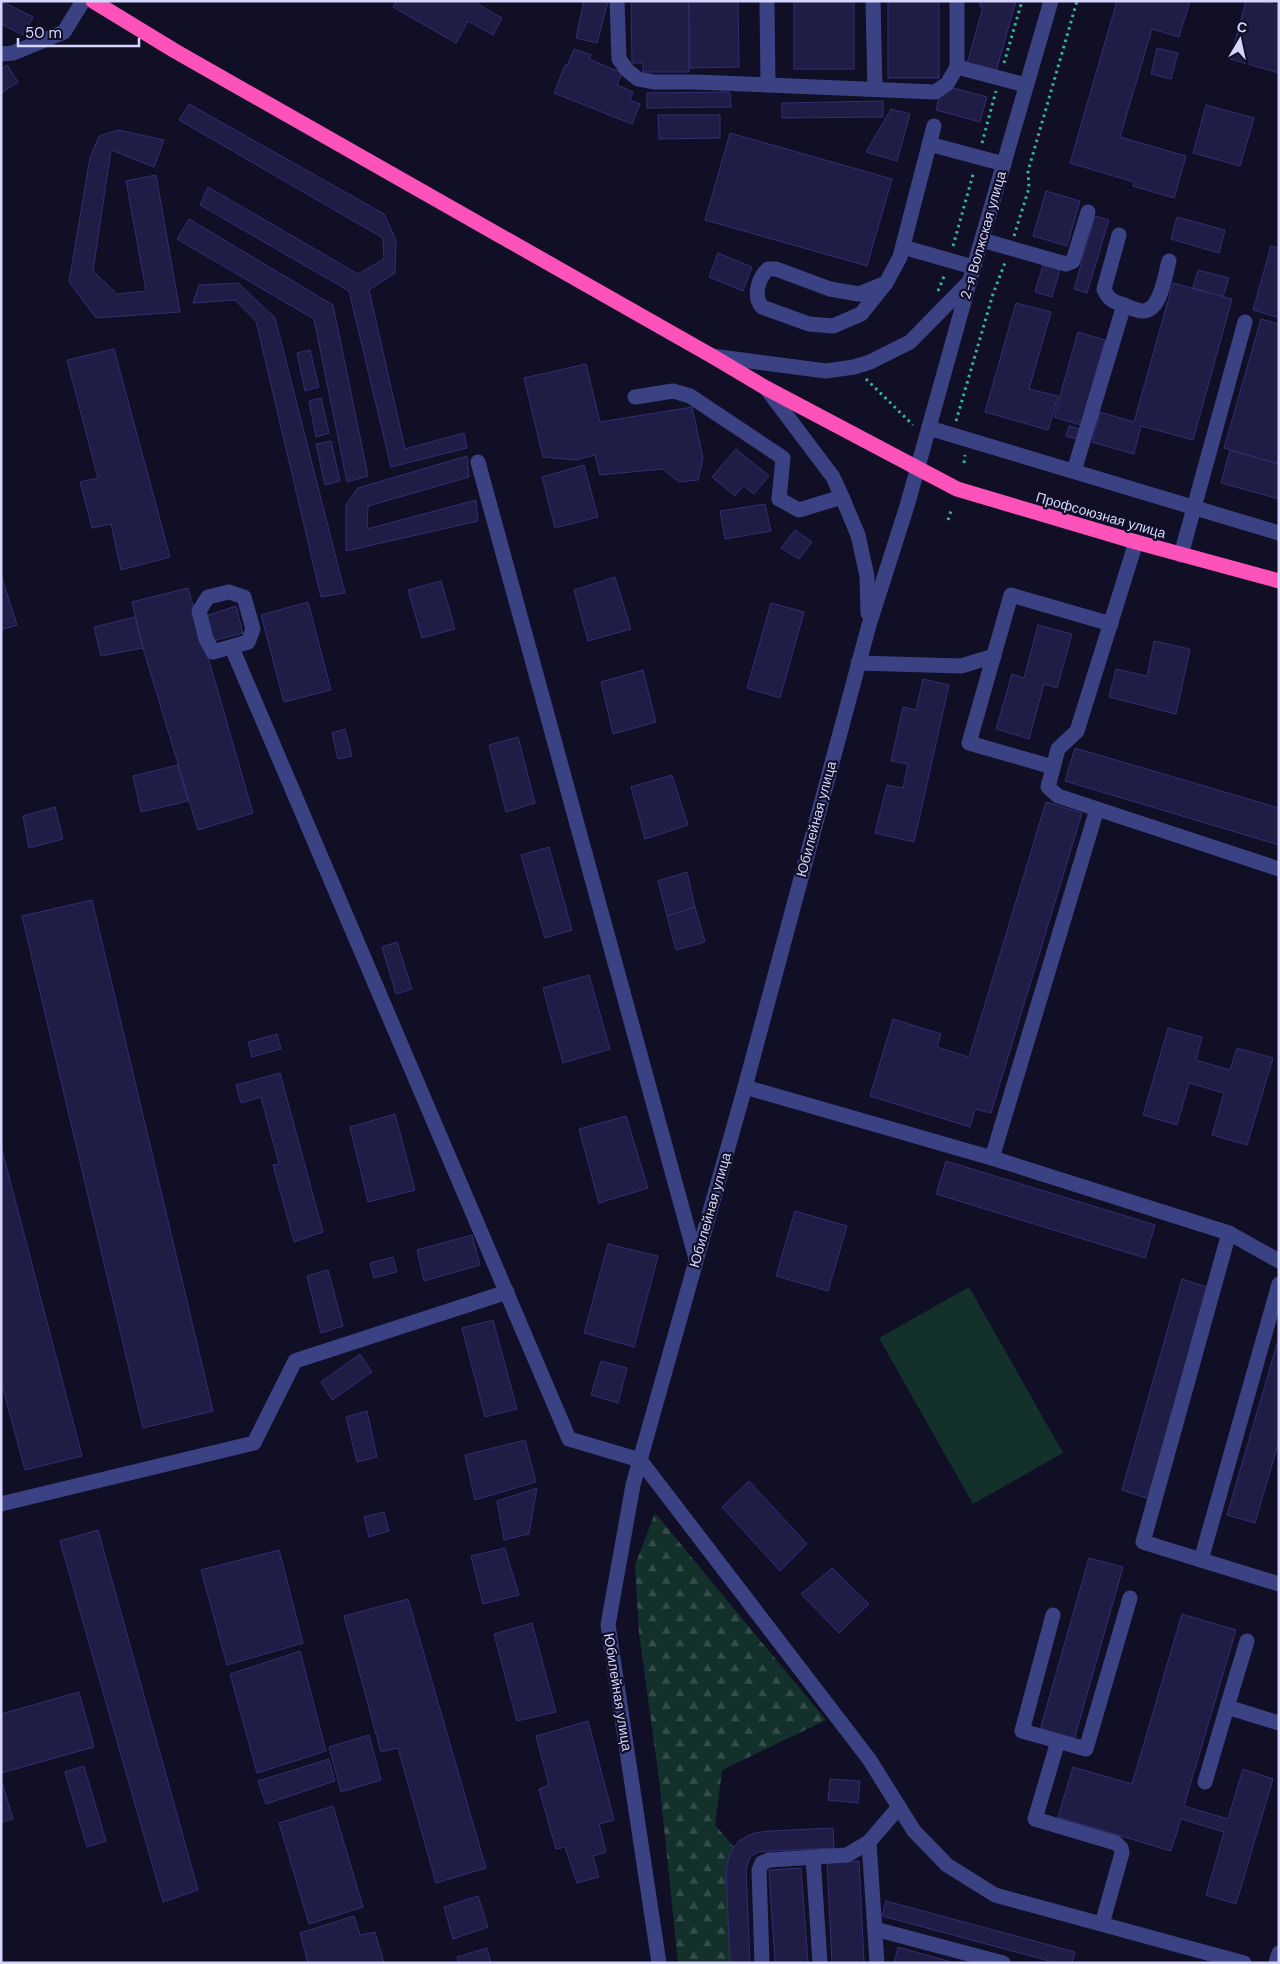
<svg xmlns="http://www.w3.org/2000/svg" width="1280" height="1964" font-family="'DM Sans',sans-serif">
  <defs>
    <pattern id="forest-firs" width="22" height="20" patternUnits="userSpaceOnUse" patternTransform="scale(1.25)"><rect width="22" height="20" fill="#13302b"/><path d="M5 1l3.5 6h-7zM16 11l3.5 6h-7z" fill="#344d4b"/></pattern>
  </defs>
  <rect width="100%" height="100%" fill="#100f26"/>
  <path fill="url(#forest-firs)" d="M655,1513L826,1720L722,1770L715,1825L734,1847L729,1856L726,1870L730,1963H678L659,1779L639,1633L635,1565Z"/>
  <path fill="#13302b" d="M969,1287L1063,1453L973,1504L879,1338Z"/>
  <g fill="#1f1c46" stroke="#332e72">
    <path d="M1,1L33,17L23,35L1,24Z"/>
    <path d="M396,1H479L478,4L502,18L493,35L468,21L456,43L393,7Z"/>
    <path d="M584,1H608L597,43L576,38Z"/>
    <path d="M631,1H689V72H643V63H632Z"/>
    <path d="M689,1H738L739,67L690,68Z"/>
    <rect x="794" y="1" width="60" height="68"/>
    <rect x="888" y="1" width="51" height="77"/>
    <path d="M981,1H1016L995,75L966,67L983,7H980Z"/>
    <path d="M1117,1H1190L1179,37L1152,29L1120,137L1186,156L1174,198L1133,186L1134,182L1070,163Z"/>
    <path d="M1246,1H1262L1279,6V73L1230,59Z"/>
    <path d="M1157,48L1178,53L1171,79L1151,74Z"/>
    <path d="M574,49L591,55L589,59L622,73L617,85L633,92L630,100L640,104L632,124L554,93L565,65L567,66Z"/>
    <path d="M7,65L18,82L1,93V69Z"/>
    <path d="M950,87L987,97L980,122L936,110L940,93Z"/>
    <path d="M730,92L731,107L647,108V93Z"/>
    <path d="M883,101V117L782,118V103Z"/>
    <path d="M189,104L384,214L396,240L395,273L369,290L405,449L464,433L467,448L391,467L349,291L200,205L208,187L358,274L384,259L383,238L179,120Z"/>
    <path d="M1206,105L1254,118L1240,166L1193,153Z"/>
    <path d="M891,109L910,114L897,161L866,152Z"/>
    <path d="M658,115H720V138L659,139Z"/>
    <path d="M118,130L164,140L154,167L111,150L93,271L117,294L146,291L126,181L156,175L180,312L96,318L69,282L90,158L99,136Z"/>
    <path d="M730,133L892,179L867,266L705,220Z"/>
    <path d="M1046,191L1080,201L1067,246L1033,236Z"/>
    <path d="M1095,216L1109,220L1087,293L1074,289Z"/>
    <path d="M1177,217L1225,230L1219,253L1171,239Z"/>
    <path d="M189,219L333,305L368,476L347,482L314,319L177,239Z"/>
    <path d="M1271,246L1279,248V318L1253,310Z"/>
    <path d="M718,253L752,267L743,291L709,277Z"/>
    <path d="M1043,265L1060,270L1052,297L1035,292Z"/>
    <path d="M1198,270L1229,278L1223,297L1193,288Z"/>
    <path d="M238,283L275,318L345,593L321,597L256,321L235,300L193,303L199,285Z"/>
    <path d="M1173,283L1232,299L1193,440L1141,426L1134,454L1092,442L1100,412L1134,422Z"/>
    <path d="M1016,303L1051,312L1029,389L1058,396L1048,430L985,412Z"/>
    <path d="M1261,319L1279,324V464L1224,448Z"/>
    <path d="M1078,332L1105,340L1081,425L1054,417Z"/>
    <path d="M114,349L170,557L121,570L111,524L92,528L80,482L98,478L67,360Z"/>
    <path d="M310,350L319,387L305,391L297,353Z"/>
    <path d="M586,364L600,422L692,407L703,458L698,480L679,482L663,469L600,475L595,455L576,460L543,457L524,378Z"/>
    <path d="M321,398L329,433L316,437L309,401Z"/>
    <path d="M1069,426L1080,429L1077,439L1066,436Z"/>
    <path d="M331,441L340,481L325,485L316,444Z"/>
    <path d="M736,449L769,476L754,494L743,486L735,496L712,477Z"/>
    <path d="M1230,450L1279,464V499L1221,483Z"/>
    <path d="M467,456L469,477L368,506L367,529L476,500L478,521L346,551V505L358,488Z"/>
    <path d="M584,465L598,517L555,528L542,477Z"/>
    <path d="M765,504L771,531L725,539L720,511Z"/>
    <path d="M795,530L812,542L799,559L781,548Z"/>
    <path d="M1,575L17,625L1,630Z"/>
    <path d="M615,577L631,629L588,641L574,590Z"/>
    <path d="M441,581L455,629L422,638L408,590Z"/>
    <path d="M188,588L253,813L198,830L143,648L132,602Z"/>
    <path d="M308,602L331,690L284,702L261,615Z"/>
    <path d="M771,603L804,612L780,698L747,688Z"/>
    <path d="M236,606L243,633L213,641L206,616Z"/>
    <path d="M135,617L143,648L101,656L94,627Z"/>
    <path d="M1038,625L1072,634L1057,688L1044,684L1029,739L996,729L1012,674L1024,678Z"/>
    <path d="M1154,641L1190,649L1176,714L1109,697L1116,669L1147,676Z"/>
    <path d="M643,670L656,722L613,734L601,682Z"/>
    <path d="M923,679L949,685L914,842L875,833L887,785L903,788L908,764L891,761L903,707L916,710Z"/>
    <path d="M345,729L352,756L338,759L332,733Z"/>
    <path d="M518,737L535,803L506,812L489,745Z"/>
    <path d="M1075,748L1279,808V845L1065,781Z"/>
    <path d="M178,765L188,801L141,812L133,776Z"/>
    <path d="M672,775L688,825L645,839L631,787Z"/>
    <path d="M1046,802L1082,813L991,1113L975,1109L970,1127L870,1096L893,1019L941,1034L937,1047L969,1057Z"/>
    <path d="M55,807L63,839L29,848L23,816Z"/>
    <path d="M549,847L572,930L545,938L521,855Z"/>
    <path d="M687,872L695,907L667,916L658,881Z"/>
    <path d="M92,900L213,1411L143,1428L22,916Z"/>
    <path d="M695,907L705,942L676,950L667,916Z"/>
    <path d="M397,942L412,989L396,994L382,947Z"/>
    <path d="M589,975L610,1049L563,1063L543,988Z"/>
    <path d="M1168,1028L1202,1037L1196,1060L1230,1070L1237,1048L1273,1058L1247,1145L1212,1135L1224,1093L1189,1083L1177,1125L1143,1115Z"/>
    <path d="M277,1034L281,1049L252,1057L248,1042Z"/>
    <path d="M280,1073L323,1232L294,1242L273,1165L279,1164L261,1097L241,1103L236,1085Z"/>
    <path d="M395,1114L415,1190L368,1202L350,1127Z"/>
    <path d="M626,1116L648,1188L599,1203L579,1129Z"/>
    <path d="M1,1146L82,1456L25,1470L1,1381Z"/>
    <path d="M946,1161L1155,1225L1145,1258L936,1194Z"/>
    <path d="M795,1211L847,1226L828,1291L776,1276Z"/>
    <path d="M472,1235L480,1265L424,1281L417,1250Z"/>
    <path d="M608,1244L658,1256L634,1347L584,1333Z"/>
    <path d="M393,1257L397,1272L374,1278L370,1263Z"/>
    <path d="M328,1270L343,1326L321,1333L307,1276Z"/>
    <path d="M1182,1279L1210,1288L1149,1499L1122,1490Z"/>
    <path d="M493,1320L517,1409L485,1417L462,1328Z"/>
    <path d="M1279,1337V1441L1255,1523L1227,1515Z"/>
    <path d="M360,1354L372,1372L332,1400L321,1382Z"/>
    <path d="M601,1361L627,1368L618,1403L591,1395Z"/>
    <path d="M367,1411L377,1457L357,1462L346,1417Z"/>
    <path d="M525,1440L536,1482L475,1500L465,1455Z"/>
    <path d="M749,1481L807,1544L780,1571L722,1507Z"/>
    <path d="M537,1488L529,1534L504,1540L497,1501Z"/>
    <path d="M384,1512L389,1531L369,1537L364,1517Z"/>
    <path d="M98,1530L198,1890L163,1902L60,1541Z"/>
    <path d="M505,1548L519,1595L483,1604L471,1556Z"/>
    <path d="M279,1550L303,1643L227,1665L201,1570Z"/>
    <path d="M1089,1558L1123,1567L1074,1740L1040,1730Z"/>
    <path d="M832,1568L869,1604L839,1633L801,1594Z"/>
    <path d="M408,1599L486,1868L436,1883L398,1748L381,1752L344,1616Z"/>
    <path d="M1182,1614L1236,1630L1184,1806L1228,1819L1243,1769L1273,1779L1236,1904L1206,1895L1224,1832L1181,1819L1171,1851L1058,1817L1073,1767L1132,1784Z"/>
    <path d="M532,1623L556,1712L517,1721L494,1634Z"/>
    <path d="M300,1651L326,1751L257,1773L230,1674Z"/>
    <path d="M79,1692L94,1747L1,1773V1714Z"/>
    <path d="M588,1721L614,1820L599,1824L606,1852L593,1856L599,1877L577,1883L565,1847L556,1849L539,1789L549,1785L536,1736Z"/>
    <path d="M369,1735L381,1780L341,1792L329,1747Z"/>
    <path d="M329,1759L335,1781L266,1804L258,1781Z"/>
    <path d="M84,1766L106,1841L87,1847L65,1772Z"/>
    <path d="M1,1779L13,1819L1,1822Z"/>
    <path d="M830,1779L860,1781L858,1803L828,1800Z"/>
    <path d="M333,1806L363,1907L309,1924L279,1823Z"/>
    <path d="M833,1828L834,1848L771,1851L758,1852L750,1857L746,1869L750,1963H730L726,1870L729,1856L734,1847L740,1840L754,1833L770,1831Z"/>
    <path d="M859,1861L864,1963H832L827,1862Z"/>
    <path d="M801,1868L808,1963H775L769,1870Z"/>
    <path d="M478,1896L488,1927L453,1939L444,1907Z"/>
    <path d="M886,1901L1075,1952L1072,1963H1057L882,1916Z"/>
    <path d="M354,1916L360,1935L375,1932L384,1963H308L300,1933Z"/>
    <path d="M898,1947L955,1963H894Z"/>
    <path d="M487,1948L491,1963H459L457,1957Z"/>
  </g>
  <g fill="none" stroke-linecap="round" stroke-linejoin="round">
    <g stroke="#31b69d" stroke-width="3" stroke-dasharray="2.5 4" stroke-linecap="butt">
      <path d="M1004,63L1022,1"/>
      <path d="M982,143L996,91"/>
      <path d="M1014,236L1029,188L1028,171L1077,1"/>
      <path d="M953,246L974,171"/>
      <path d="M938,291L945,274"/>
      <path d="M866,379L913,425"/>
      <path d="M956,421L993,294L1006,260"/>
      <path d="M964,463L965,455"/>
      <path d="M948,520L951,511"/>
    </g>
    <g stroke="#3b4284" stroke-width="15">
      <path d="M617,1L619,59L627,70L638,79L654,82H696L935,92L947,84L957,67L1026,85"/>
      <path d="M767,1L768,85"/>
      <path d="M873,1L875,89"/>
      <path d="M957,1V67"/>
      <path d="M1,54L13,53L64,32L83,1"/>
      <path d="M929,144L1004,164"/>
      <path d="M1119,235L1104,289C1108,299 1113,302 1124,305C1129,307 1137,311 1143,311C1161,311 1165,275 1169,261"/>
      <path d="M982,240L1066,264L1073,261L1088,212"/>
      <path d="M903,247L973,267"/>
      <path d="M886,283L861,314L833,326L809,324L762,307C753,296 758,278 768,269H776L830,289L859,294L886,283L900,257L934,126"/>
      <path d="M712,356L826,371L854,367L870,362L910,342L969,282"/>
      <path d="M766,388L833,477L842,497L858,535L867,576L868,613"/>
      <path d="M635,397L673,391L690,396L783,458L779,499L799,510L842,497"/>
      <path d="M929,428L1279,533"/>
      <path d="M478,462L696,1259"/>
      <path d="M1074,471L1124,305"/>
      <path d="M1136,542L1077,731L1058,749L1048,787L1058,796L1279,869"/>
      <path d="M1181,555L1245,322"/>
      <path d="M229,592L244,597L253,629L248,642L213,652L206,639L199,611L208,597Z"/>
      <path d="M232,648L569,1439L640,1460L869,1759L914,1831L947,1865L995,1895L1244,1963"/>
      <path d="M858,663L961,666L994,656"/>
      <path d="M1053,767L969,743L1011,595L1111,624"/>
      <path d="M745,1087L992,1158L1229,1233L1279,1261"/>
      <path d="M992,1158L1097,809"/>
      <path d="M1229,1233L1143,1542L1279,1584"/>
      <path d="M1,1504L254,1443L295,1361L507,1292"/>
      <path d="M1201,1560L1279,1284"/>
      <path d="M1053,1615L1022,1731L1058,1741"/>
      <path d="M1227,1707L1247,1641"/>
      <path d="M1205,1782L1227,1707L1279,1723"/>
      <path d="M869,1842L877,1963"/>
      <path d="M813,1857L820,1963"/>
      <path d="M1102,1924L1122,1853L1121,1848L1116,1843L1035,1819L1058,1741L1086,1749L1130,1598"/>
      <path d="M875,1929L1003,1963"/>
      <path d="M659,1963L608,1625L633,1485L745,1087L869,625L907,506L970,280L1051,1"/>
      <path d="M762,1963L759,1870L762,1863L769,1860L847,1855L869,1842L899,1807"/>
      <path d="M1276,1963L1279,1953"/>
    </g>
    <path stroke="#fc52b9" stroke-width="15" d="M93,1L175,51L712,356L766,388L957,489L1136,542L1279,581"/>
  </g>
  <g text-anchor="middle" stroke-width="4.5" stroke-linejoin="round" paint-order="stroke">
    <g font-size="14" fill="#d5d5fe" stroke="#100f26">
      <text transform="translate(983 235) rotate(-74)" y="5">2-я Волжская улица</text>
      <text transform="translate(1101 515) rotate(16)" y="5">Профсоюзная улица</text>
      <text transform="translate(816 819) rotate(-75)" y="5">Юбилейная улица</text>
      <text transform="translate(710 1210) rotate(-74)" y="5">Юбилейная улица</text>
      <text transform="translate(618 1692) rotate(81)" y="5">Юбилейная улица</text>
    </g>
  </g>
  <rect width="1280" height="1964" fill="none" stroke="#d5d5fe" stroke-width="5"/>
  <g transform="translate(1240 40) rotate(9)" stroke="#100f26" stroke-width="4" paint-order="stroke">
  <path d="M0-4L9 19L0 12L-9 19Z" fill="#d5d5fe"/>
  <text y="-8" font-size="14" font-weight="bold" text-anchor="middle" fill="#d5d5fe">С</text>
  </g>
  <path d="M18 38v8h121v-8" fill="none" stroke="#d5d5fe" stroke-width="2.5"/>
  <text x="25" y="38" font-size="15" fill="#d5d5fe" stroke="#100f26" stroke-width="4" paint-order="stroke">50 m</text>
</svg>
